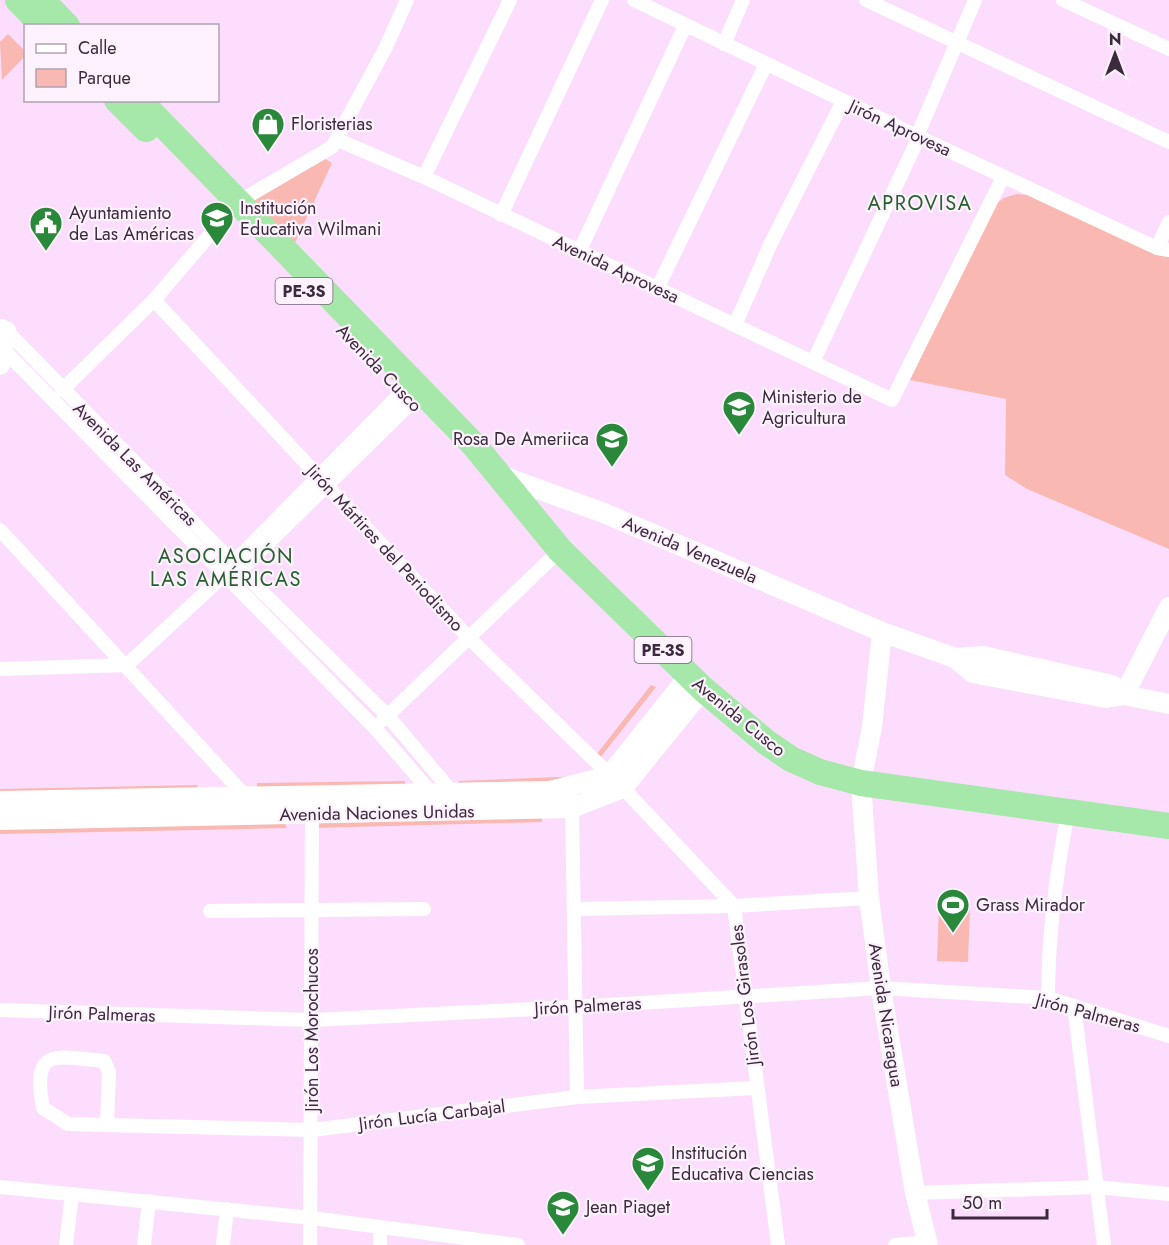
<svg xmlns="http://www.w3.org/2000/svg" width="1169" height="1245" font-family="Jost,sans-serif">
  <rect width="100%" height="100%" fill="#fdddfd"/>
  <g fill="#f9b8b1">
    <path d="M8,34L25,51V56L2,80L0,42Z"/>
    <path d="M325,159L332,163L292,249L245,201Z"/>
    <path d="M1017,194L1028,195L1169,254V549L1027,489L1005,475L1006,399L910,380L993,206L1004,198Z"/>
    <path d="M651,685L656,687L596,763L592,760Z"/>
    <path d="M587,776L588,780L458,783L459,781Z"/>
    <path d="M405,781V784L257,790V783Z"/>
    <path d="M197,785L198,790L0,796V789Z"/>
    <path d="M542,815V822L314,828V820Z"/>
    <path d="M285,820L286,828L0,834V826Z"/>
    <path d="M939,905L970,906L968,962L937,961Z"/>
  </g>
  <g fill="none" stroke-linecap="round" stroke-linejoin="round">
    <g stroke="#fff" stroke-width="14">
      <path d="M634,0L919,137L1157,248L1169,250"/>
      <path d="M866,0L1169,142"/>
      <path d="M1063,0L1169,49"/>
      <path d="M724,44L743,0"/>
      <path d="M917,136L975,0"/>
      <path d="M338,140L424,177L892,400L1003,177"/>
      <path d="M424,177L510,0"/>
      <path d="M501,215L602,0"/>
      <path d="M1157,248L1169,222"/>
      <path d="M579,252L685,26"/>
      <path d="M657,289L766,64"/>
      <path d="M154,300L468,637L623,788L734,906L778,1245"/>
      <path d="M735,325L771,243L843,101"/>
      <path d="M2,326L235,565L388,716L457,798"/>
      <path d="M0,346L375,728L436,798"/>
      <path d="M813,362L919,137"/>
      <path d="M62,390L154,300L238,202L332,147L386,47L407,0"/>
      <path d="M0,530L249,800"/>
      <path d="M235,565L248,563L412,402"/>
      <path d="M0,669L127,665L235,565L241,555L402,392"/>
      <path d="M383,720L560,550"/>
      <path d="M569,787L572,808L577,1097"/>
      <path d="M574,909L734,906L869,898"/>
      <path d="M210,911L424,909"/>
      <path d="M1048,998C1048,935 1056,874 1068,812"/>
      <path d="M1074,1006L1104,1245"/>
      <path d="M0,1010L312,1020L576,1007L881,988L1048,998L1169,1036"/>
      <path d="M107,1125L109,1072L104,1061C57,1057 31,1045 43,1108L68,1124L312,1130L577,1097L756,1088"/>
      <path d="M0,1187L312,1218L518,1245"/>
      <path d="M915,1193L1096,1187L1169,1194"/>
      <path d="M66,1245L72,1194"/>
      <path d="M144,1245L149,1201"/>
      <path d="M223,1245L227,1209"/>
      <path d="M310,1245L312,815"/>
      <path d="M380,1245V1227"/>
      <path d="M895,1245L928,1242"/>
    </g>
    <g stroke="#fff" stroke-width="20">
      <path d="M0,365L6,331"/>
      <path d="M499,475L604,513L882,632L955,658L973,673L1106,698L1124,695L1169,704"/>
      <path d="M882,632L872,727L861,783L869,898L881,988L915,1193L928,1245"/>
      <path d="M955,658L983,656L1112,685L1124,695"/>
      <path d="M1124,695L1169,607"/>
      <path d="M0,801L550,791L609,776L689,676"/>
      <path d="M0,820L572,808L623,788L703,689"/>
    </g>
    <g stroke="#a5e8a9" stroke-width="26">
      <path d="M18,0L43,26"/>
      <path d="M42,0L67,26"/>
      <path d="M117,100L146,129"/>
      <path d="M139,100L474,445L560,550L703,689L766,742L791,759L820,772L861,783L1169,826"/>
    </g>
  </g>
  <defs>
    <g id="shop-pin" transform="scale(1.725)"><path d="M0 17L-7.5 6A9.5 9.5 0 1 1 7.5 6Z" fill="#2a883a" stroke="#fdf2fd"/><path d="M-5-2.5h2.3a2.7 3.5 0 0 1 5.4 0H5L5.5 6h-11ZM-1.5-2.5h3a1.5 2.3 0 0 0-3 0Z" fill="#fff"/></g>
    <g id="school-pin" transform="scale(1.725)"><path d="M0 17L-7.5 6A9.5 9.5 0 1 1 7.5 6Z" fill="#2a883a" stroke="#fdf2fd"/><path d="M0-5L7-2L0 1L-7-2ZM-4 1L0 2.5L4 1V4Q0 6-4 4Z" fill="#fff"/></g>
    <g id="civic-pin" transform="scale(1.725)"><path d="M0 17L-7.5 6A9.5 9.5 0 1 1 7.5 6Z" fill="#2a883a" stroke="#fdf2fd"/><path d="M-.6-6.5H3V-4.5H.6V-3L4-1V1h2V6H-6V1h2V-1L-.6-3ZM-1.2 2.5V6h2.4V2.5Z" fill="#fff"/></g>
    <g id="stadium-pin" transform="scale(1.725)"><path d="M0 17L-7.5 6A9.5 9.5 0 1 1 7.5 6Z" fill="#2a883a" stroke="#fdf2fd"/><path d="M0-5a6.5 5 0 1 0 0 10a6.5 5 0 1 0 0-10ZM-3.5-1.8h7v3.6h-7Z" fill="#fff"/></g>
    <g id="university-pin" transform="scale(1.725)"><path d="M0 17L-7.5 6A9.5 9.5 0 1 1 7.5 6Z" fill="#2a883a" stroke="#fdf2fd"/><path d="M0-5L7-2L0 1L-7-2ZM-4 1L0 2.5L4 1V4Q0 6-4 4Z" fill="#fff"/></g>
  </defs>
  <g fill-rule="evenodd">
    <use href="#shop-pin" x="268" y="124"/>
    <use href="#school-pin" x="217" y="218"/>
    <use href="#civic-pin" x="46" y="223"/>
    <use href="#school-pin" x="739" y="407"/>
    <use href="#school-pin" x="612" y="439"/>
    <use href="#stadium-pin" x="953" y="905"/>
    <use href="#school-pin" x="648" y="1163"/>
    <use href="#university-pin" x="563" y="1207"/>
  </g>
  <g text-anchor="middle" stroke-width="4.5" stroke-linejoin="round" paint-order="stroke">
    <g fill="#fdf2fd" stroke="#776577" stroke-width="1.5">
      <rect x="275.5" y="278" width="57" height="26" rx="4.5"/>
      <rect x="634.5" y="637" width="57" height="26" rx="4.5"/>
    </g>
    <g font-size="16" font-weight="bold" fill="#3d293e">
      <text x="304" y="297">PE-3S</text>
      <text x="663" y="656">PE-3S</text>
    </g>
    <g font-size="18" fill="#3d293e" stroke="#fdf2fd" text-anchor="start">
      <text x="291" y="130">Floristerias</text>
      <text x="240" y="214">Institución<tspan x="240" dy="21">Educativa Wilmani</tspan></text>
      <text x="69" y="219">Ayuntamiento<tspan x="69" dy="21">de Las Américas</tspan></text>
      <text x="762" y="403">Ministerio de<tspan x="762" dy="21">Agricultura</tspan></text>
      <text x="589" y="445" text-anchor="end">Rosa De Ameriica</text>
      <text x="976" y="911">Grass Mirador</text>
      <text x="671" y="1159">Institución<tspan x="671" dy="21">Educativa Ciencias</tspan></text>
      <text x="586" y="1213">Jean Piaget</text>
    </g>
    <g font-size="18" fill="#3d293e" stroke="#fdf2fd">
      <text transform="translate(900 128) rotate(25)" y="6">Jirón Aprovesa</text>
      <text transform="translate(616 269) rotate(25)" y="6">Avenida Aprovesa</text>
      <text transform="translate(379 368) rotate(46)" y="6">Avenida Cusco</text>
      <text transform="translate(135 464) rotate(45)" y="6">Avenida Las Américas</text>
      <text transform="translate(385 548) rotate(47)" y="6">Jirón Mártires del Periodismo</text>
      <text transform="translate(690 550) rotate(23)" y="6">Avenida Venezuela</text>
      <text transform="translate(739 717) rotate(39)" y="6">Avenida Cusco</text>
      <text transform="translate(377 813) rotate(-1)" y="6">Avenida Naciones Unidas</text>
      <text transform="translate(745 995) rotate(-97)" y="6">Jirón Los Girasoles</text>
      <text transform="translate(588 1006) rotate(-3)" y="6">Jirón Palmeras</text>
      <text transform="translate(1088 1013) rotate(15)" y="6">Jirón Palmeras</text>
      <text transform="translate(102 1014) rotate(2)" y="6">Jirón Palmeras</text>
      <text transform="translate(886 1015) rotate(81)" y="6">Avenida Nicaragua</text>
      <text transform="translate(312 1030) rotate(-90)" y="6">Jirón Los Morochucos</text>
      <text transform="translate(432 1115) rotate(-7)" y="6">Jirón Lucía Carbajal</text>
    </g>
    <g font-size="20" letter-spacing="1.5" fill="#26602d" stroke="#fdf2fd">
      <text x="920" y="210">APROVISA</text>
      <text x="226" y="563">ASOCIACIÓN<tspan x="226" dy="23">LAS AMÉRICAS</tspan></text>
    </g>
  </g>
  <rect x="24" y="24" width="195" height="78" fill="#fdf2fd" stroke="#b0a2b1" stroke-width="1.5"/>
  <rect x="36" y="44" width="30" height="9" fill="#ffffff" stroke="#b0a2b1" stroke-width="1.5"/>
  <text x="78" y="54" font-size="18" fill="#3d293e">Calle</text>
  <rect x="36" y="69" width="30" height="18" fill="#f9b8b1" stroke="#b0a2b1" stroke-width="1.5"/>
  <text x="78" y="84" font-size="18" fill="#3d293e">Parque</text>
  <g transform="translate(1115 54)" stroke="#fdf2fd" stroke-width="4.5" paint-order="stroke">
  <path d="M0-4.5L10 22L0 15L-10 22Z" fill="#3d293e"/>
  <text y="-9" font-size="16" font-weight="bold" text-anchor="middle" fill="#3d293e">N</text>
  </g>
  <path d="M953 1209v9h94v-9" fill="none" stroke="#3d293e" stroke-width="3"/>
  <text x="962" y="1209" font-size="18" fill="#3d293e" stroke="#fdf2fd" stroke-width="4.5" paint-order="stroke">50 m</text>
</svg>
